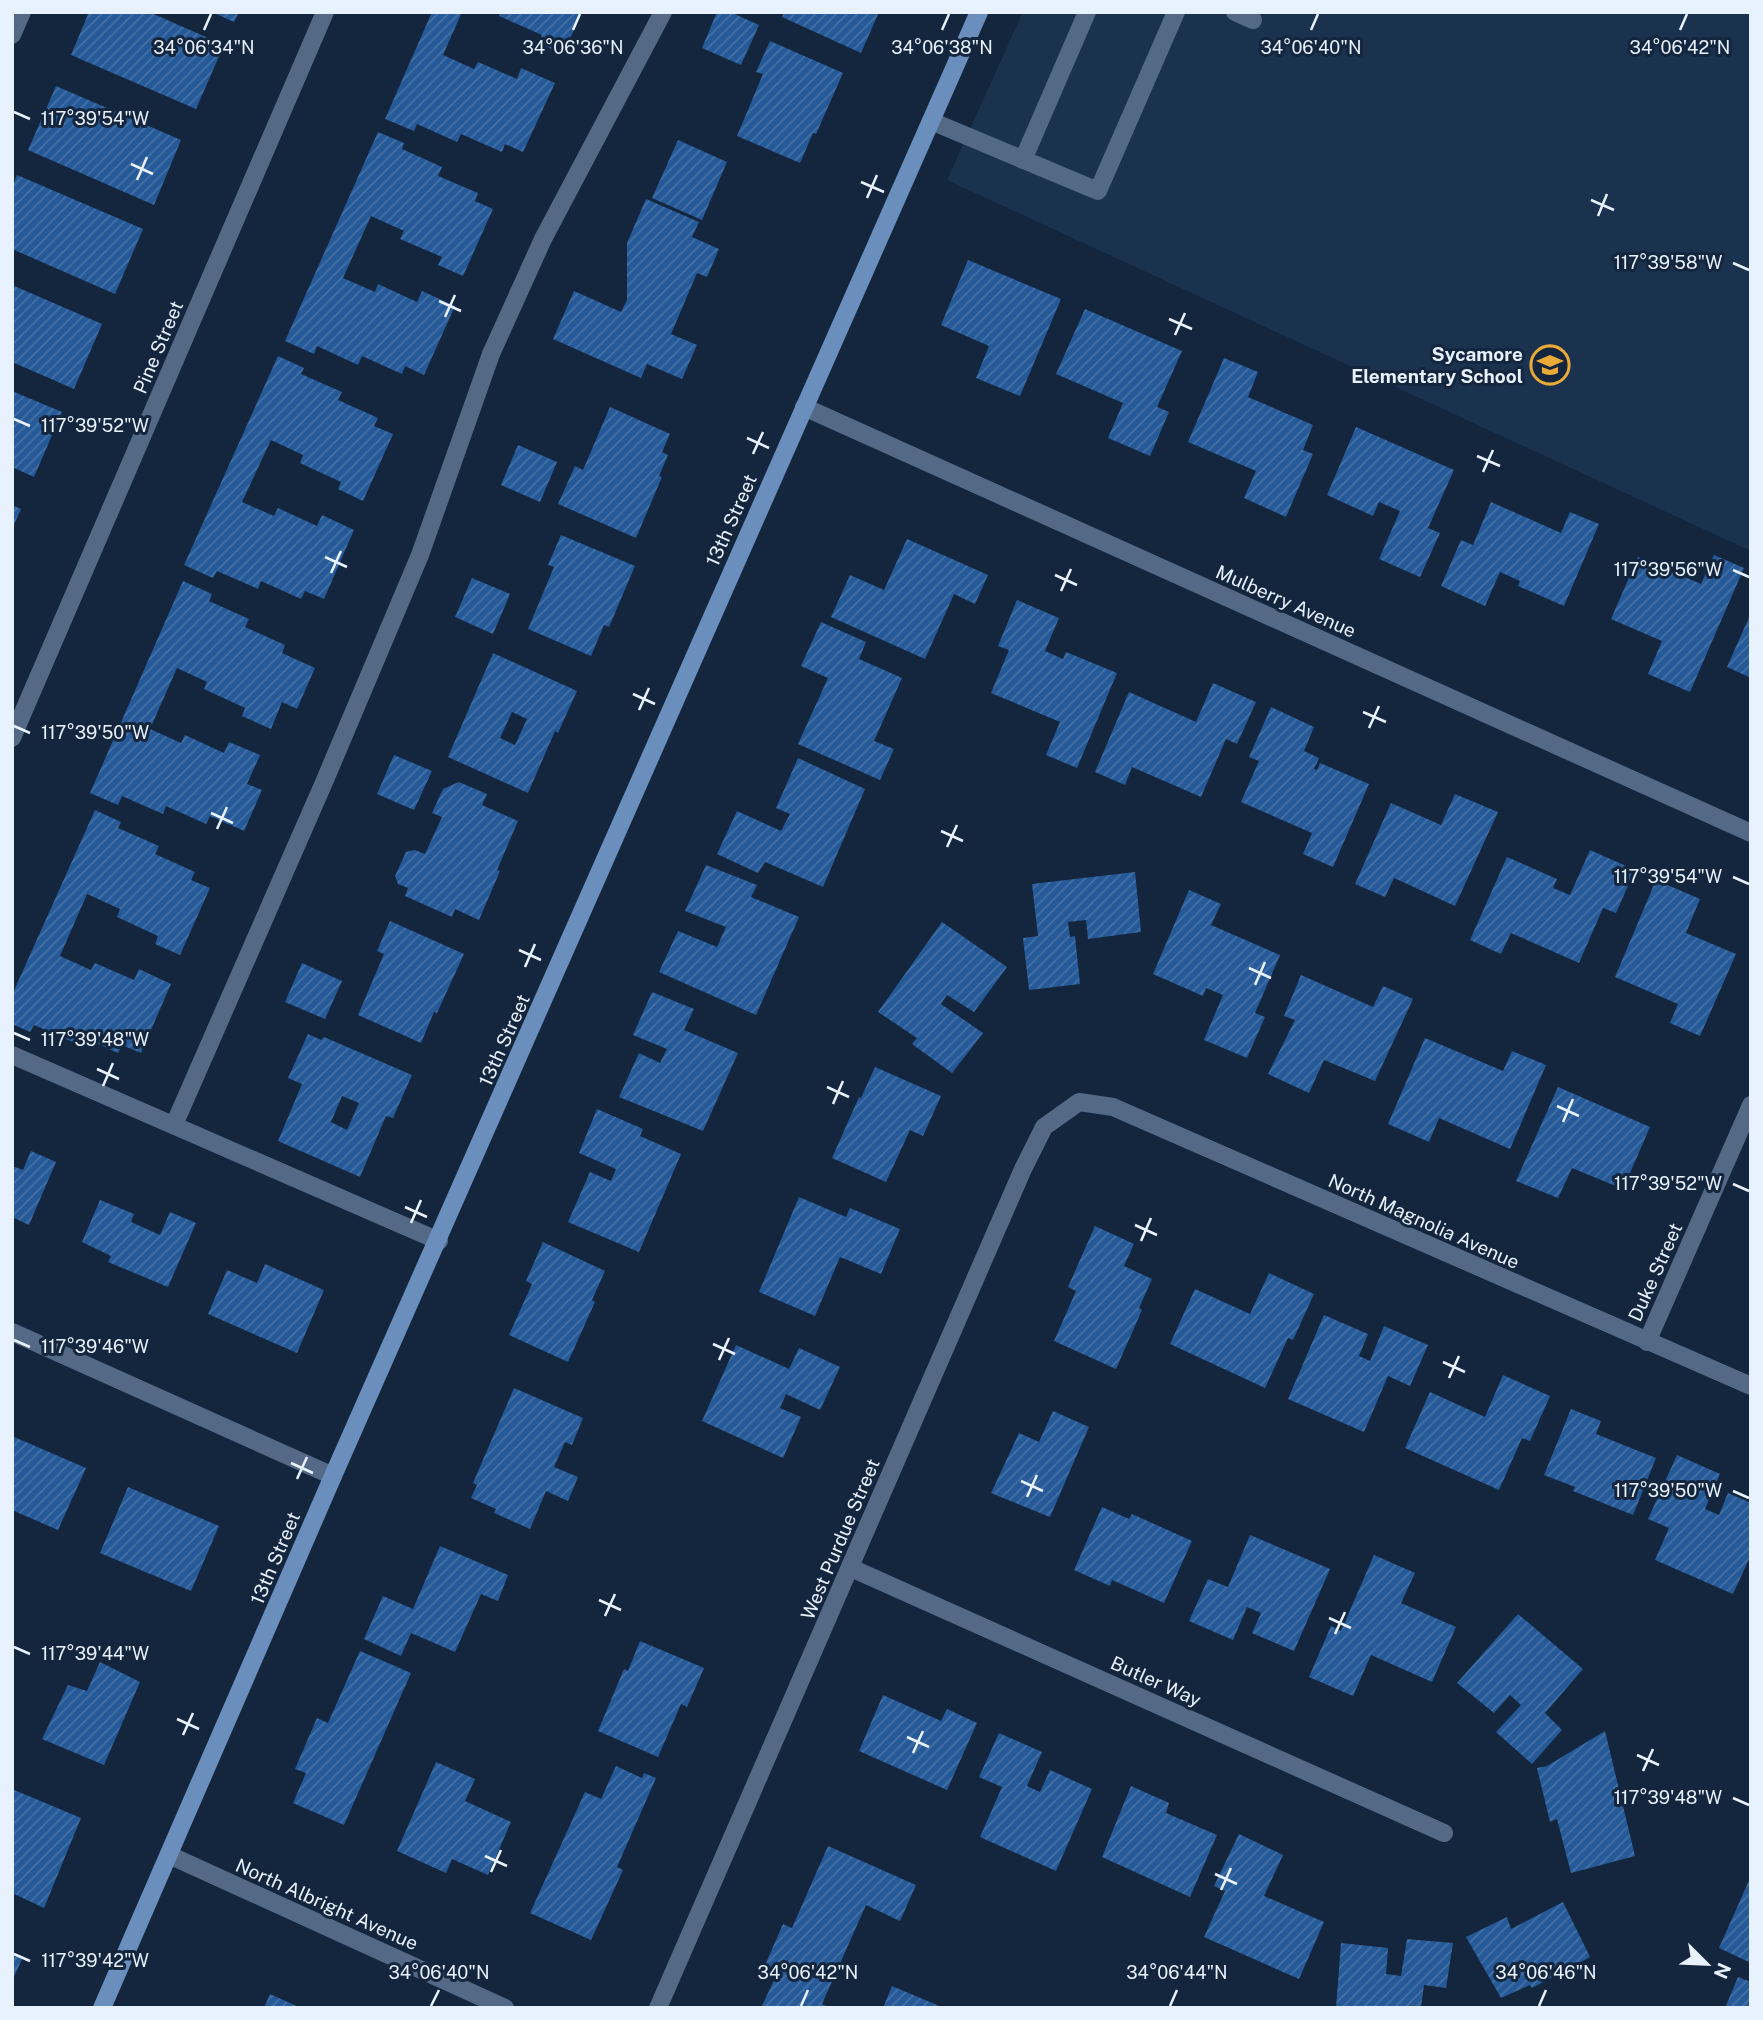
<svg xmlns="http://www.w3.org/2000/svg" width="1763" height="2020" font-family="'Public Sans',sans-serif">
  <defs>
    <pattern id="building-hatch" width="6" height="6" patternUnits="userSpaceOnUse" patternTransform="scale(1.75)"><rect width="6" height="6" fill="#255997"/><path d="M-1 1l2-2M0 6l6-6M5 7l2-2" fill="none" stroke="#4571a7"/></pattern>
  </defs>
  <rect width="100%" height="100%" fill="#14263e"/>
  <path fill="#1b324f" d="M1023,12H1751V551L947,180Z"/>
  <g fill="url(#building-hatch)" fill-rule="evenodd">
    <path d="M89,12H149L224,45L196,109L71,55Z"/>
    <path d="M212,12H239L234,22Z"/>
    <path d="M432,12H462L443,55L474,69L478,62L517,79L521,68L555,83L523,152L505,144L502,152L461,134L457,142L417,124L414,131L385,119Z"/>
    <path d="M501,12H582L563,54L538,43L542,35L499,16Z"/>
    <path d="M717,12H730L759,25L741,65L702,48Z"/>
    <path d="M784,12H879L861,53L782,17Z"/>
    <path d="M770,41L843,73L816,134L813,133L800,163L737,136L763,74L756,72Z"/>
    <path d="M56,86L181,140L154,205L28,150Z"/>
    <path d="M378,132L404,143L402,149L442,167L438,176L478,193L475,201L493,209L463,276L438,265L442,257L400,239L404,231L371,216L343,278L375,292L378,284L417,302L422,291L455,306L424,375L405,366L402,374L362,356L358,365L317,346L314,354L285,341Z"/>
    <path d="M678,140L727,162L702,220L652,198Z"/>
    <path d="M17,175L143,229L115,294L12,249V187Z"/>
    <path d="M646,199L699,222L692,237L719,249L707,277L697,273L671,334L697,345L682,379L647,364L641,378L553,339L574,291L621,312L627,300V243Z"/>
    <path d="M968,260L1061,299L1020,396L976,378L989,346L941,325Z"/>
    <path d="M12,285L102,324L74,389L12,362Z"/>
    <path d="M1085,309L1182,351L1157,407L1169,412L1150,456L1108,438L1123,403L1056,374Z"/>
    <path d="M278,356L304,368L301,374L342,392L338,400L378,418L374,426L393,434L363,501L338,489L341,482L300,463L303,455L271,440L242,502L274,516L278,508L317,526L322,515L354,530L324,599L305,591L301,599L261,581L258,589L217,571L213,578L184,565Z"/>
    <path d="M1224,358L1258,372L1248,397L1313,425L1303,450L1313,454L1286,517L1244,498L1256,471L1188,442Z"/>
    <path d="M12,391L62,412L34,477L12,467Z"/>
    <path d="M610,407L670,434L662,452L668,455L659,476L662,477L636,538L558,504L575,466L583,470Z"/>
    <path d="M1356,427L1454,470L1428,528L1440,533L1420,577L1379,559L1400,511L1379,502L1373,516L1327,495Z"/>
    <path d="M518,445L557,462L540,502L501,485Z"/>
    <path d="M1491,502L1561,533L1570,512L1599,524L1564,606L1518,586L1520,581L1500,572L1485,606L1441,586L1461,540L1473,545Z"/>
    <path d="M12,505L21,509L12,529Z"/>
    <path d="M561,535L635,566L609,627L604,625L591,656L528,629L554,567L548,565Z"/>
    <path d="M907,539L988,575L975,604L954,594L925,659L831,617L850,575L884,590Z"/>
    <path d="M1714,555L1744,568L1690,692L1648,674L1662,641L1611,619L1638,557L1701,584Z"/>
    <path d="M472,578L510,594L493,634L455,617Z"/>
    <path d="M183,581L212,594L209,601L249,619L245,627L285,645L282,653L315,668L297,709L282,702L271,729L242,716L245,708L204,689L207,682L177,668L150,729L181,743L185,735L224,753L229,742L260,755L247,784L262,790L244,831L210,816L206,824L166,806L163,814L122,796L118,805L90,793Z"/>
    <path d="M1017,600L1059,618L1045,651L1063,659L1066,652L1117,673L1077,768L1046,755L1060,722L991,693L1009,650L998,646Z"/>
    <path d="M1751,613V678L1727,667Z"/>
    <path d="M821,622L866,642L859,659L902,678L874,741L894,749L880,780L798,744L828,678L801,666Z"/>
    <path d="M493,653L577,691L558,733L555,731L528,793L448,757ZM512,712L527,719L515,745L500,738Z"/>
    <path d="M1213,683L1256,702L1237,744L1226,739L1201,797L1132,767L1125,785L1095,772L1129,692L1196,722Z"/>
    <path d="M1271,707L1314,727L1304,751L1319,758L1314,769L1317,770L1320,763L1369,784L1333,867L1303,854L1312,833L1241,802L1259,761L1249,757Z"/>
    <path d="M394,755L432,771L414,810L377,794Z"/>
    <path d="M798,758L865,789L823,887L765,862L758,873L717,854L737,811L781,831L790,814L776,808Z"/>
    <path d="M459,782L487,794L482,805L518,821L497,870L500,871L479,920L455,909L452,917L405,896L408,888L398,884L395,876L406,852L415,850L425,854L442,817L432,813L443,789Z"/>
    <path d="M1455,794L1498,812L1455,906L1394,878L1385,897L1355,884L1391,803L1441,825Z"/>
    <path d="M95,810L121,822L118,828L159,846L155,854L195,872L191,880L210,888L180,955L155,944L158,936L117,917L120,909L87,894L60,956L91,970L95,963L134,980L139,969L171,984L141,1053L122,1045L118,1053L78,1035L75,1043L34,1025L30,1032L12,1024V995Z"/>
    <path d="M1590,850L1635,870L1616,913L1603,908L1579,963L1511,933L1501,954L1470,940L1507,857L1557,879L1553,888L1570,895Z"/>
    <path d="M706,865L757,885L751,897L799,917L756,1015L659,972L678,931L717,947L726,927L685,911Z"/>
    <path d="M1135,872L1141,932L1088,939L1086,920L1068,922L1070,937L1075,936L1080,984L1029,990L1023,938L1038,936L1032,884Z"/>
    <path d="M1656,880L1700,899L1686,933L1736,954L1700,1036L1670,1023L1678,1004L1615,977Z"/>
    <path d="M1189,890L1221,904L1211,925L1280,955L1255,1013L1265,1017L1247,1058L1204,1040L1223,995L1206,988L1203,996L1153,974Z"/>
    <path d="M390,921L464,954L437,1013L434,1012L421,1043L358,1015L384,954L377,951Z"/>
    <path d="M942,922L1007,967L974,1012L947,995L941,1004L983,1033L952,1073L912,1044L917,1038L878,1012Z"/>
    <path d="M302,963L342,981L325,1019L285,1002Z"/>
    <path d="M1301,975L1373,1007L1383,986L1413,999L1375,1081L1324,1060L1309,1093L1268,1074L1295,1020L1284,1016Z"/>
    <path d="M652,992L694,1009L684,1030L738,1053L703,1131L619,1097L639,1053L660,1063L667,1049L633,1035Z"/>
    <path d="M308,1034L321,1040L324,1037L412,1075L393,1118L386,1116L360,1177L278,1141L302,1084L288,1078ZM342,1096L359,1103L347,1130L331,1122Z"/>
    <path d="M1425,1038L1503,1071L1512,1051L1546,1065L1510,1149L1439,1118L1429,1142L1388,1124Z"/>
    <path d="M875,1067L941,1096L923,1136L910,1130L886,1182L832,1158L859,1097L861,1098Z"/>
    <path d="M1558,1087L1650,1127L1623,1189L1572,1168L1558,1198L1516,1181Z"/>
    <path d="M597,1109L643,1129L640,1136L681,1154L639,1252L568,1222L590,1172L611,1181L616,1169L579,1153Z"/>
    <path d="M31,1151L56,1162L29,1225L12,1217V1166L23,1170Z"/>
    <path d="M799,1197L846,1217L850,1208L900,1229L881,1274L840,1257L815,1316L759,1292Z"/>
    <path d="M100,1200L134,1214L131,1222L160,1235L170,1212L196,1223L168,1287L108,1262L111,1256L82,1242Z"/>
    <path d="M1095,1226L1134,1244L1124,1266L1152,1279L1139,1308L1142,1310L1116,1369L1054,1341L1076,1291L1068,1287Z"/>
    <path d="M543,1242L605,1271L592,1300L595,1302L568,1362L509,1335L532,1284L526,1281Z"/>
    <path d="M265,1264L324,1290L297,1353L208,1314L227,1270L257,1283Z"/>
    <path d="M1269,1273L1314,1294L1293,1340L1288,1338L1265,1388L1170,1344L1195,1289L1250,1314Z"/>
    <path d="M1324,1315L1368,1334L1359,1356L1370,1361L1384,1326L1428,1345L1410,1386L1388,1376L1364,1432L1288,1399Z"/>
    <path d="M736,1345L789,1369L799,1348L840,1367L820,1410L786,1394L780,1408L801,1417L783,1458L702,1421Z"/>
    <path d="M1503,1375L1550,1396L1530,1441L1522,1438L1499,1490L1405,1448L1430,1392L1485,1417Z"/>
    <path d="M514,1388L583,1418L572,1445L565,1442L554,1467L578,1477L568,1501L546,1491L530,1529L494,1513L496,1509L471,1498L477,1485L473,1483Z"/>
    <path d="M1571,1409L1601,1421L1596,1434L1656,1458L1633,1515L1573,1491L1575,1487L1544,1475Z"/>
    <path d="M1053,1411L1089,1427L1050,1517L991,1493L1019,1433L1039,1442Z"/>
    <path d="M12,1436L86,1468L58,1530L12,1510Z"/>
    <path d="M1677,1455L1720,1474L1705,1509L1719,1515L1728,1493L1751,1503V1555L1733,1594L1655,1560L1669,1528L1648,1519Z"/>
    <path d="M128,1487L219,1526L191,1591L100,1553Z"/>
    <path d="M1102,1507L1129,1519L1132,1514L1192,1541L1164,1603L1112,1580L1110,1586L1074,1570Z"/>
    <path d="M1250,1535L1330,1569L1294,1651L1252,1633L1261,1613L1247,1607L1233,1640L1189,1621L1208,1579L1228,1587Z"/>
    <path d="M440,1546L508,1575L498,1601L481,1594L455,1652L411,1633L401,1656L364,1639L383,1596L413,1609Z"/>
    <path d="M1374,1555L1415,1573L1401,1603L1456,1627L1432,1682L1371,1655L1353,1696L1309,1677L1331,1626L1341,1631Z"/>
    <path d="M1518,1614L1583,1669L1545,1713L1562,1730L1532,1764L1496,1732L1521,1705L1510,1695L1494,1713L1457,1683Z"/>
    <path d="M640,1641L704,1668L687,1707L681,1704L658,1757L598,1731L624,1669L628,1671Z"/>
    <path d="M360,1651L411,1673L344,1825L293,1803L306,1773L295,1769L317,1718L328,1723Z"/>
    <path d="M100,1662L140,1682L104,1765L42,1739L68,1685L87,1691Z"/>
    <path d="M883,1695L941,1721L947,1709L977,1723L947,1790L859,1751Z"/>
    <path d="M1605,1731L1635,1856L1571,1873L1557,1819L1550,1822L1537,1768L1547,1766Z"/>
    <path d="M999,1733L1042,1752L1027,1786L1040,1792L1050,1770L1092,1789L1056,1871L980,1837L1002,1787L979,1777Z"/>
    <path d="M436,1762L475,1779L465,1801L511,1822L488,1875L452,1859L446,1873L397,1851Z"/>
    <path d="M616,1766L642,1778L644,1773L656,1778L617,1867L623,1870L591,1940L530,1913L585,1792L601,1799Z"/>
    <path d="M1131,1786L1169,1803L1166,1813L1217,1835L1190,1897L1102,1857Z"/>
    <path d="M12,1789L81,1818L44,1908L12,1893Z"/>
    <path d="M1239,1834L1283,1855L1264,1896L1324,1922L1299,1979L1204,1937L1225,1891L1214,1886Z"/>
    <path d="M828,1846L916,1885L900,1921L866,1905L822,2004L830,2008H761L775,1978L762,1972L783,1924L792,1928Z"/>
    <path d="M1751,1876V1963L1719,1948Z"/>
    <path d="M1563,1902L1590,1957L1532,1988L1530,1985L1501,1998L1466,1937L1507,1917L1511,1929Z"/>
    <path d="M1407,1939L1453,1943L1446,1988L1424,1985L1421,2008H1336L1341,1943L1388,1948L1386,1974L1401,1976Z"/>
    <path d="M12,1953L23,1957L12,1981Z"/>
    <path d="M1738,1977L1751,1982V2008H1725Z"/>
    <path d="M892,1986L944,2008H883Z"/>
    <path d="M270,1994L301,2008H264Z"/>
  </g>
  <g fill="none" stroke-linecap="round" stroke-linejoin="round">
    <g stroke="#536985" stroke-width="18">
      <path d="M1235,12L1253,20"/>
      <path d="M931,121L1098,191L1176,12"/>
      <path d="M1023,160L1087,12"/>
      <path d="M12,1055L439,1241"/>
      <path d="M174,1125L325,780L420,555L491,354L543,239L663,12"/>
    </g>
    <g stroke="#536985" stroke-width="18">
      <path d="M12,35L22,12"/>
      <path d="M804,407L1751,833"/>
      <path d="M12,738L325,12"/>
      <path d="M12,1332L333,1476"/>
      <path d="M1647,1342L1751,1105"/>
      <path d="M851,1568L1444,1833"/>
      <path d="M169,1855L505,2008"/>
      <path d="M658,2008L1023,1169L1044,1127L1079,1102L1113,1107L1751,1386"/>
    </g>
    <path stroke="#6b8fbc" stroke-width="18" d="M102,2008L333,1476L979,12"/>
  </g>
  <path fill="none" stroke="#e8f1fe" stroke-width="2.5" d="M204,30L211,14M573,30L580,14M942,30L949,14M1311,30L1318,14M1680,30L1687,14M14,112L30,119M131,164L153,174M137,180L147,157M861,182L884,192M867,198L877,175M1591,200L1614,210M1598,216L1607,194M1733,263L1749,270M439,301L461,311M445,317L455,295M1169,319L1192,329M1175,335L1185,313M14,419L30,426M747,438L769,448M753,454L763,432M1477,456L1500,466M1483,472L1493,450M325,557L347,567M1733,570L1749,577M331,573L341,551M1055,575L1077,585M1061,591L1071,569M633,694L655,704M639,710L649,688M1363,712L1386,722M14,726L30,733M1369,728L1379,706M211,813L233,823M217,829L227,807M941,831L963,841M947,847L957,825M1733,877L1749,884M519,950L541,960M525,967L535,944M1249,968L1271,978M1255,985L1265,962M14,1033L30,1040M97,1069L119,1079M103,1086L113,1063M827,1087L849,1097M833,1104L843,1081M1557,1106L1579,1116M1563,1122L1573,1099M1733,1184L1749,1191M405,1207L427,1217M411,1223L421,1200M1135,1225L1157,1235M1141,1241L1151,1218M14,1340L30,1347M713,1344L735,1354M719,1360L729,1338M1443,1362L1465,1372M1449,1378L1459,1356M291,1463L313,1473M297,1479L307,1457M1021,1481L1043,1491M1733,1491L1749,1498M1027,1497L1037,1475M599,1600L621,1610M605,1616L615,1594M1329,1618L1351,1628M1335,1634L1345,1612M14,1647L30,1654M177,1719L199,1729M183,1735L193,1713M907,1737L929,1747M913,1753L923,1731M1637,1755L1659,1765M1643,1771L1653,1749M1733,1798L1749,1805M485,1856L507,1866M491,1872L501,1850M1215,1874L1237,1884M1221,1890L1231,1868M14,1954L30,1961M431,2006L439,1990M801,2006L808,1990M1170,2006L1177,1990M1539,2006L1546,1990"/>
  <defs>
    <g id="school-ring" transform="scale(2.0125)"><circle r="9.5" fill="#14263e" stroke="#eaaa38" stroke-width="1.5"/><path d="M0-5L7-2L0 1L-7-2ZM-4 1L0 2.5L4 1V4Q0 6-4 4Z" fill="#eaaa38"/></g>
  </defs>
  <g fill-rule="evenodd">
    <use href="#school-ring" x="1550" y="365"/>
  </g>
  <g text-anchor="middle" stroke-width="6" stroke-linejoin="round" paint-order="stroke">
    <g font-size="19" fill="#e8f1fe" stroke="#14263e">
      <text transform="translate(158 347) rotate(-67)" y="7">Pine Street</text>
      <text transform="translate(731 520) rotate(-66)" y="7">13th Street</text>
      <text transform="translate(1286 601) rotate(24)" y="7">Mulberry Avenue</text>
      <text transform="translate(504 1040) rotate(-66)" y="7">13th Street</text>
      <text transform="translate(1424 1221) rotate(24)" y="7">North Magnolia Avenue</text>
      <text transform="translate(1655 1272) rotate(-66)" y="7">Duke Street</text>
      <text transform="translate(840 1539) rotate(-67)" y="7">West Purdue Street</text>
      <text transform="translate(275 1558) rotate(-67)" y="7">13th Street</text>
      <text transform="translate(1156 1681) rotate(24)" y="7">Butler Way</text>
      <text transform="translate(327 1904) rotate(24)" y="7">North Albright Avenue</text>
    </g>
    <g font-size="19" font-weight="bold" fill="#e8f1fe" stroke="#14263e" text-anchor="end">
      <text x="1523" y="361">Sycamore<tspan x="1523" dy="22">Elementary School</tspan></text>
    </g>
  </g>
  <g font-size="18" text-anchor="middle" fill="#e8f1fe" stroke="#14263e" stroke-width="6" stroke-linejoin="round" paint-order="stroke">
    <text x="204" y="54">34°06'34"N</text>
    <text x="573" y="54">34°06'36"N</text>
    <text x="942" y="54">34°06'38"N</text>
    <text x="1311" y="54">34°06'40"N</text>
    <text x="1680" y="54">34°06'42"N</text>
    <text x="95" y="125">117°39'54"W</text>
    <text x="1668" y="269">117°39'58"W</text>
    <text x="95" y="432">117°39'52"W</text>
    <text x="1668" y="576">117°39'56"W</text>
    <text x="95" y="739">117°39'50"W</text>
    <text x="1668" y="883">117°39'54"W</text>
    <text x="95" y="1046">117°39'48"W</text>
    <text x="1668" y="1190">117°39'52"W</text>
    <text x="95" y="1353">117°39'46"W</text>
    <text x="1668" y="1497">117°39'50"W</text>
    <text x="95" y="1660">117°39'44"W</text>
    <text x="1668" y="1804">117°39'48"W</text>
    <text x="95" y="1967">117°39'42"W</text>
    <text x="439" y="1979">34°06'40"N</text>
    <text x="808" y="1979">34°06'42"N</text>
    <text x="1177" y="1979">34°06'44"N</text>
    <text x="1546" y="1979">34°06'46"N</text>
  </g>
  <rect width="1763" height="2020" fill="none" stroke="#e8f1fe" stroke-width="28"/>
  <g transform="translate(1707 1964) rotate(114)" stroke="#14263e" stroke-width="5" paint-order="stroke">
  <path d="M0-5L12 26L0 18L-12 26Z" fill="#e8f1fe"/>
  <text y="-10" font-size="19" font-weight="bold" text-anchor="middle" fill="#e8f1fe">N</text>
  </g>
</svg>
